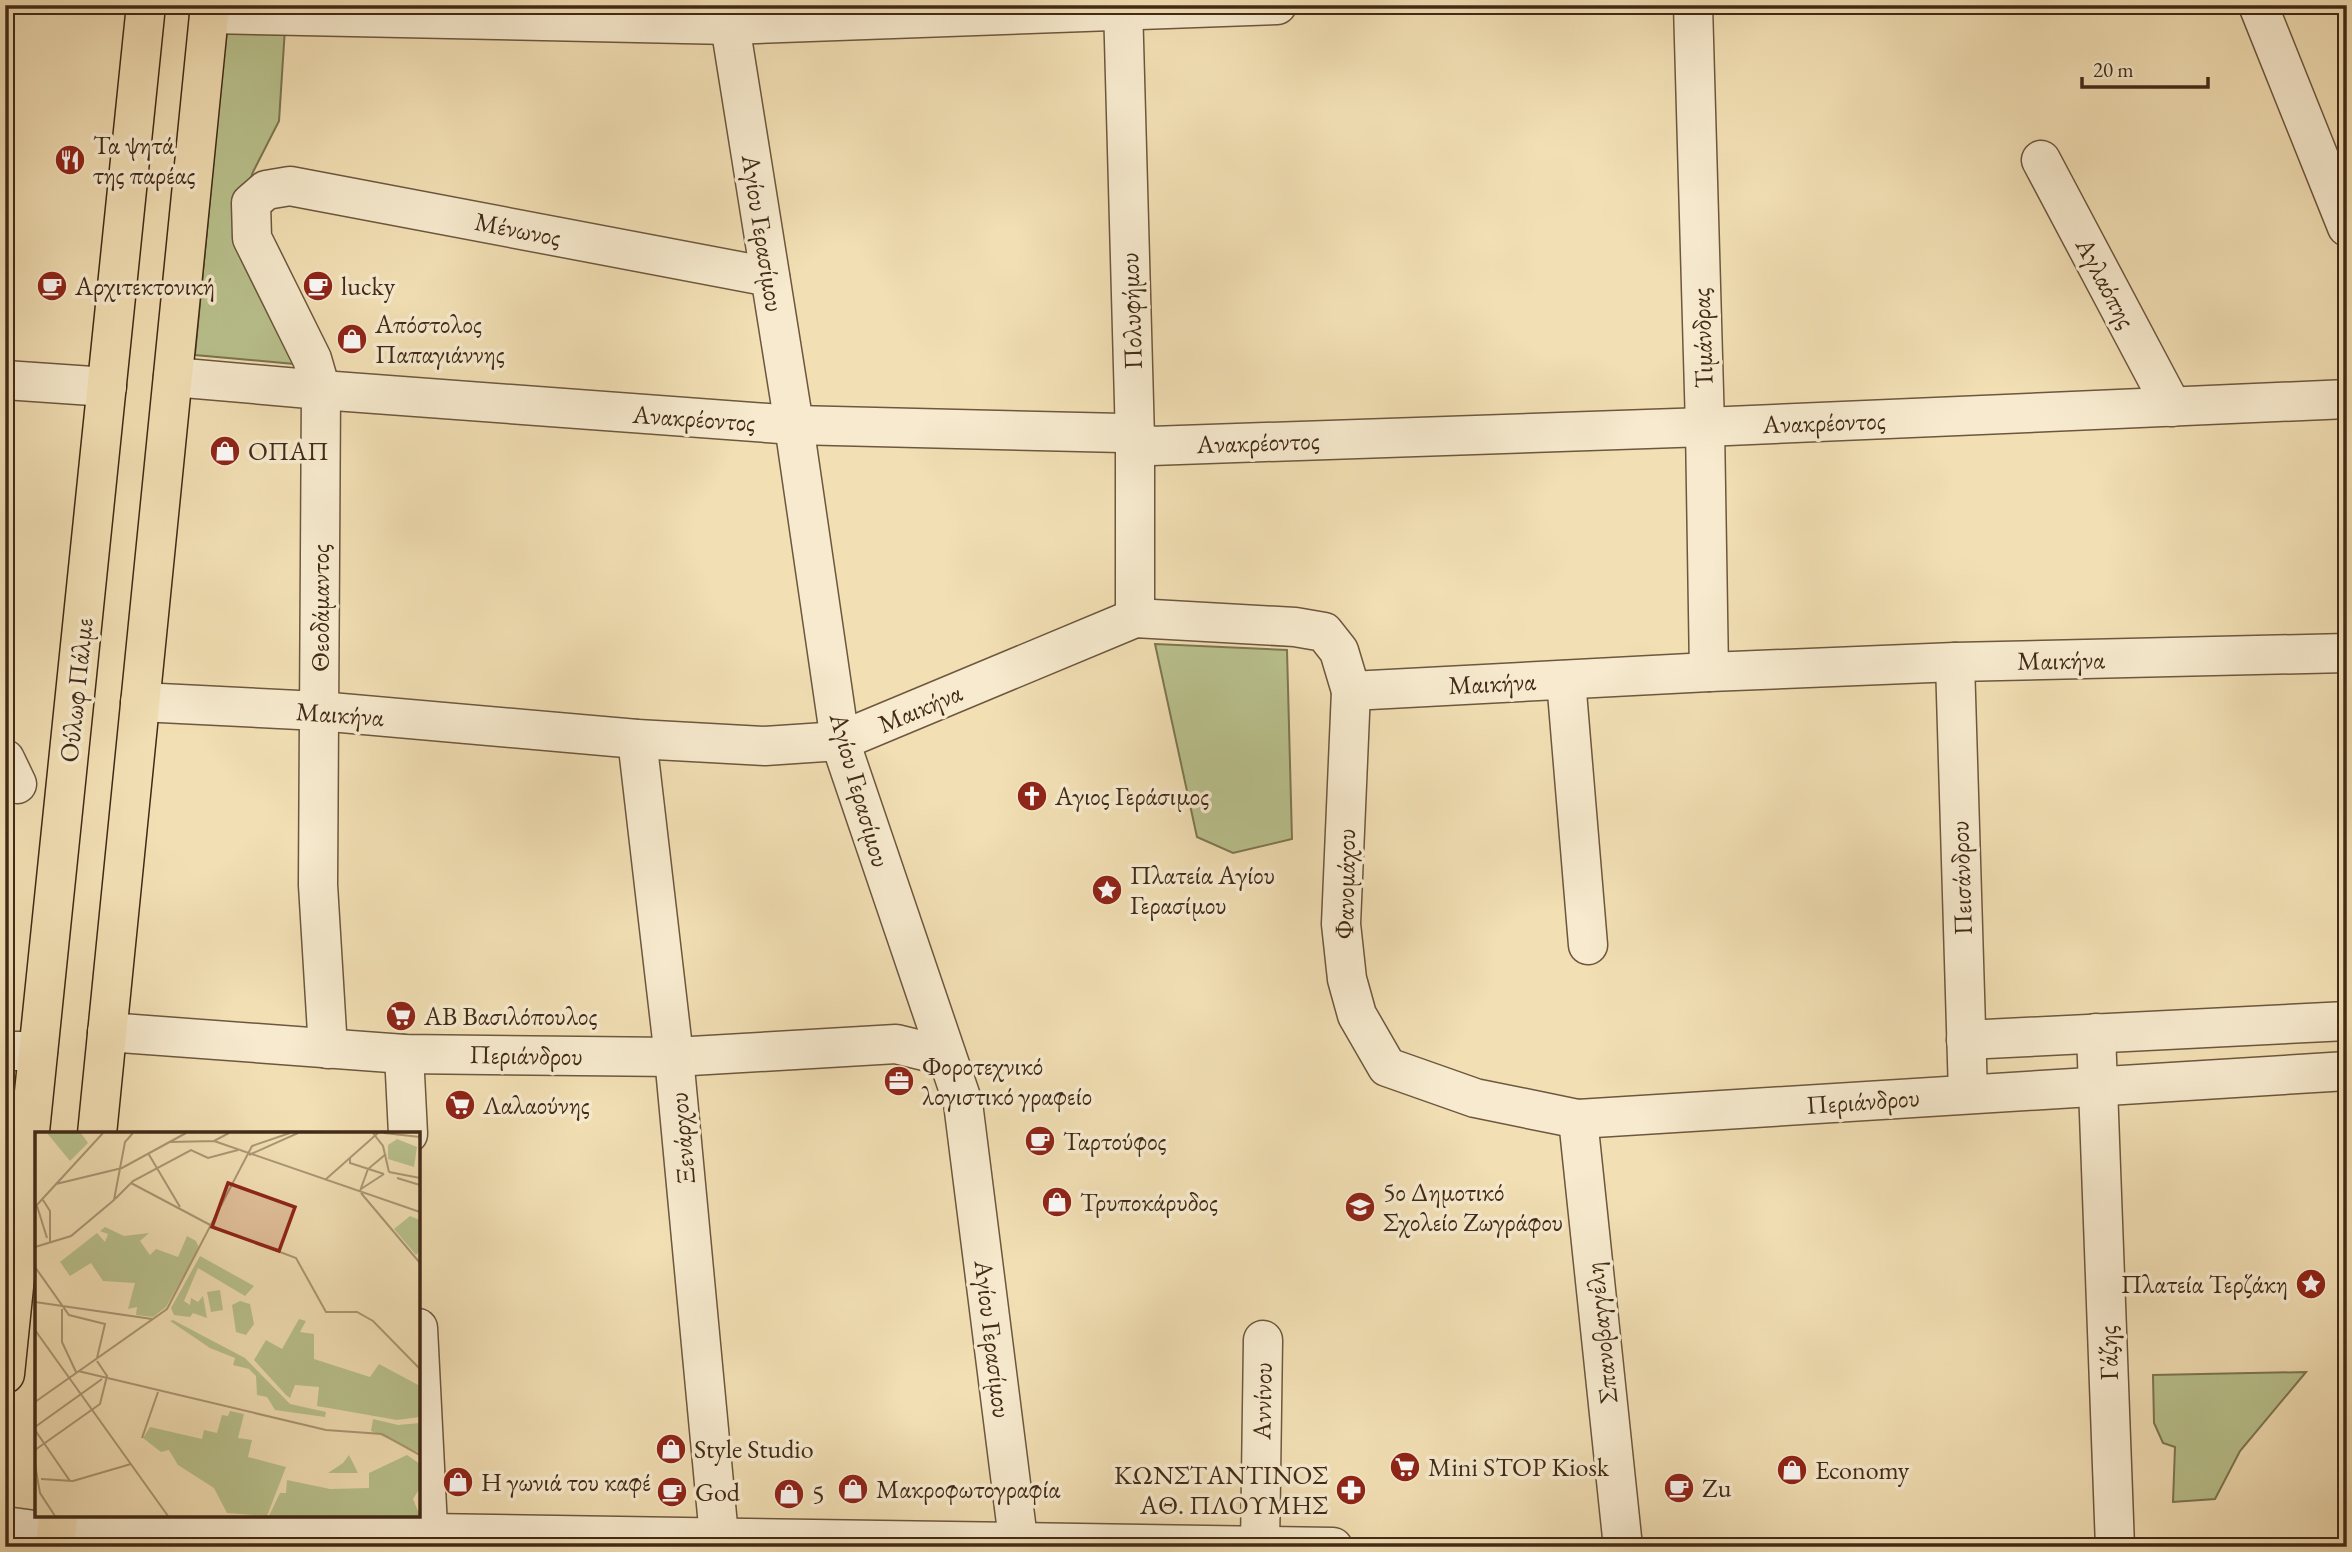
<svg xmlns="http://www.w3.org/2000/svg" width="2352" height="1552" font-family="'EB Garamond',serif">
  <rect width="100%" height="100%" fill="#f2dfb4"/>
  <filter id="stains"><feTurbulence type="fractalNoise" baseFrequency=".00286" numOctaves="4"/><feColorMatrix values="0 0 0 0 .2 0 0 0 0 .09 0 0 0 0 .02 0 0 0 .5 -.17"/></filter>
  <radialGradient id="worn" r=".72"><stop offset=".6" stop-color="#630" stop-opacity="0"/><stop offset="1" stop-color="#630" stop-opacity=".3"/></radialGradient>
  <g fill="#b9c28e" stroke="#7d7652" stroke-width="2">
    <path d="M285,28L279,121L253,172L240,208L295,364L195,355L226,31Z"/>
    <path d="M1155,644L1287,650L1292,839L1233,853L1197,837Z"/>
    <path d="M5,1084L21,1086L5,1233Z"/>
    <path d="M2306,1372L2240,1451L2215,1499L2173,1502L2175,1447L2163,1443L2154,1423L2153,1375Z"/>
  </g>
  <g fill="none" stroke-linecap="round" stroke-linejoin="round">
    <g stroke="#6d573e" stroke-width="41">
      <g id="minor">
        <path d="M1123,5L1135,439V618"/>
        <path d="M1693,5L1705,427L1709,672"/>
        <path d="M2258,5L2347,227"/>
        <path d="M209,14L730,25L1277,5"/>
        <path d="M730,25L794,425L840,741L963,1103L1019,1547"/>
        <path d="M2041,160L2172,407"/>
        <path d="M173,377L321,390L794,425L1122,433L1151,446L1705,427L2347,399"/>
        <path d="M5,380L107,387"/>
        <path d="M1955,662L1968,1094"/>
        <path d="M1566,680L1588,945"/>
        <path d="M1351,691L1341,924L1347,979L1357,1015L1387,1067L1475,1098L1578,1119L2347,1071"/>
        <path d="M140,702L319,711L637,739L765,746L840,741L1135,618L1295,627L1324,632L1339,651L1351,691L1709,672L1955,662L2347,653"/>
        <path d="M637,739L674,1057L720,1547"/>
        <path d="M5,759L17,784"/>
        <path d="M107,1032L404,1054L674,1057L896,1044L945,1056"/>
        <path d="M2096,1033L2115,1547"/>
        <path d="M1966,1040L2347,1021"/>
        <path d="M328,1049L318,885L321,390L312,359L252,238L251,203L266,190L290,186L770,277"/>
        <path d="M5,1051H38"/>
        <path d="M404,1054L408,1134"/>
        <path d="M1578,1119L1623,1547"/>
        <path d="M418,1328L429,1547"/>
        <path d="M5,1526L57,1533L116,1534L429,1533L1333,1547"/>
        <path d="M1260,1546L1263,1340"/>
      </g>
    </g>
    <g stroke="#412a17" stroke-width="41">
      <g id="major">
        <path d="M97,1134L210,5"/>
        <path d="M5,1374L146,5"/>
        <path d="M55,1547L58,1515"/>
      </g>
    </g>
    <use href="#minor" stroke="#f7eace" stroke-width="38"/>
    <use href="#major" stroke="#f2dfb4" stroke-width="38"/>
  </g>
  <defs>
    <g id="restaurant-disc" transform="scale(1.575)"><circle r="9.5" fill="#8f2418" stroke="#f7eace"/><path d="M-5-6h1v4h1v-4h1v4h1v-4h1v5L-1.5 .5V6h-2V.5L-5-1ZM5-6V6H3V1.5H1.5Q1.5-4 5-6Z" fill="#fff"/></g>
    <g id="cafe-disc" transform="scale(1.575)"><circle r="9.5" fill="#8f2418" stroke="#f7eace"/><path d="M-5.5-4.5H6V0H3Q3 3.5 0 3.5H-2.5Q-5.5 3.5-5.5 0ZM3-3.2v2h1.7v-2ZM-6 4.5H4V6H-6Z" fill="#fff"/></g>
    <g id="shop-disc" transform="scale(1.575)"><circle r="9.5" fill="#8f2418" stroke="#f7eace"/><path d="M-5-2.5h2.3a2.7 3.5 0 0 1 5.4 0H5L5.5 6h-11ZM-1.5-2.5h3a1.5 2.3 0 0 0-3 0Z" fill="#fff"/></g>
    <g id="church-disc" transform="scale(1.575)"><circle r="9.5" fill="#8f2418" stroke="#f7eace"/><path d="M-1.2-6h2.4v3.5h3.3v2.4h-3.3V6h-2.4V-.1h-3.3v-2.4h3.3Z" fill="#fff"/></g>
    <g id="sight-disc" transform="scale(1.575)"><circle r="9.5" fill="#8f2418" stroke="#f7eace"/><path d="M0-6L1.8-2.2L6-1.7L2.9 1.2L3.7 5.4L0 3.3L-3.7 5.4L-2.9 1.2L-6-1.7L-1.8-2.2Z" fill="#fff"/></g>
    <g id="supermarket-disc" transform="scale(1.575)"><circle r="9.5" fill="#8f2418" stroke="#f7eace"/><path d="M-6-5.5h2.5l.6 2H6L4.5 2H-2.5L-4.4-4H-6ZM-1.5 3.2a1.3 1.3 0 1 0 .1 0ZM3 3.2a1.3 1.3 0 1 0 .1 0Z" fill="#fff"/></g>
    <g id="office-disc" transform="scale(1.575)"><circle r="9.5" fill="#8f2418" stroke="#f7eace"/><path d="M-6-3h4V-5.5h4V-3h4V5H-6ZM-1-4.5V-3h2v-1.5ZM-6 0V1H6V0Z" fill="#fff"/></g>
    <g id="school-disc" transform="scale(1.575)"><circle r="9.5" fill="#8f2418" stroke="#f7eace"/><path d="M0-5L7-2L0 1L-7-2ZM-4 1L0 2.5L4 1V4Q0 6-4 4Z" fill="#fff"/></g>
    <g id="pharmacy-disc" transform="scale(1.575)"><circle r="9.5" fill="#8f2418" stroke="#f7eace"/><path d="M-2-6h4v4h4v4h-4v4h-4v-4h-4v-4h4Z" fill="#fff"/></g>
  </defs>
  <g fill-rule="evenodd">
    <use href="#restaurant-disc" x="70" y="160"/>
    <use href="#cafe-disc" x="52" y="286"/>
    <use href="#cafe-disc" x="318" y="286"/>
    <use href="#shop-disc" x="352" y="339"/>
    <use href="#shop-disc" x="225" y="451"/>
    <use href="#church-disc" x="1032" y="796"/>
    <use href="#sight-disc" x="1107" y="890"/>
    <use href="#supermarket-disc" x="401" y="1016"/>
    <use href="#office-disc" x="899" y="1081"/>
    <use href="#supermarket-disc" x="460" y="1105"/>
    <use href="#cafe-disc" x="1040" y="1141"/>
    <use href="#shop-disc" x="1057" y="1202"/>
    <use href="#school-disc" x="1360" y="1207"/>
    <use href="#sight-disc" x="2311" y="1284"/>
    <use href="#shop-disc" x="671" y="1449"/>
    <use href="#supermarket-disc" x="1405" y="1467"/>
    <use href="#shop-disc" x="1792" y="1470"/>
    <use href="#shop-disc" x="458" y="1482"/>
    <use href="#cafe-disc" x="1679" y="1488"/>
    <use href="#shop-disc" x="853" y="1489"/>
    <use href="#pharmacy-disc" x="1351" y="1490"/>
    <use href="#cafe-disc" x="672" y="1492"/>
    <use href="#shop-disc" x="789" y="1494"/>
  </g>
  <g text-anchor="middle" stroke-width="7" stroke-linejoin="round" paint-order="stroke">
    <g font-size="26" fill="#412a17" stroke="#f7eace" text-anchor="start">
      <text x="93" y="154">Τα ψητά<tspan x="93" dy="30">της παρέας</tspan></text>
      <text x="75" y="295">Αρχιτεκτονική</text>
      <text x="341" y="295">lucky</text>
      <text x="375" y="333">Απόστολος<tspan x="375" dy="30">Παπαγιάννης</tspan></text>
      <text x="248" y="460">ΟΠΑΠ</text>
      <text x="1055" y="805">Αγιος Γεράσιμος</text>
      <text x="1130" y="884">Πλατεία Αγίου<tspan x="1130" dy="30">Γερασίμου</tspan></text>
      <text x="424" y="1025">ΑΒ Βασιλόπουλος</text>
      <text x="922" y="1075">Φοροτεχνικό<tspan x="922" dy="30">λογιστικό γραφείο</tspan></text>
      <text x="483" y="1114">Λαλαούνης</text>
      <text x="1063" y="1150">Ταρτούφος</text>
      <text x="1383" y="1201">5ο Δημοτικό<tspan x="1383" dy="30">Σχολείο Ζωγράφου</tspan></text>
      <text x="1080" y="1211">Τρυποκάρυδος</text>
      <text x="2288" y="1293" text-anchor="end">Πλατεία Τερζάκη</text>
      <text x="694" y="1458">Style Studio</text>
      <text x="1428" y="1476">Mini STOP Kiosk</text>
      <text x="1815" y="1479">Economy</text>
      <text x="1328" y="1484" text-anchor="end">ΚΩΝΣΤΑΝΤΙΝΟΣ<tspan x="1328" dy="30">ΑΘ. ΠΛΟΥΜΗΣ</tspan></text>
      <text x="481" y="1491">Η γωνιά του καφέ</text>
      <text x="1702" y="1497">Zu</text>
      <text x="876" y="1498">Μακροφωτογραφία</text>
      <text x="695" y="1501">God</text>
      <text x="812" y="1503">5</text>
    </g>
    <g font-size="26" fill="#412a17" stroke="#f7eace">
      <text transform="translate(518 229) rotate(11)" y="9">Μένωνος</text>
      <text transform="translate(763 233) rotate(81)" y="9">Αγίου Γερασίμου</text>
      <text transform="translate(2106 283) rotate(62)" y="9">Αγλαόπης</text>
      <text transform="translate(1131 311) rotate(-92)" y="9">Πολυφήμου</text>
      <text transform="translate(1702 338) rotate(-92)" y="9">Τιμάνδρας</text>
      <text transform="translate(694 418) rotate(4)" y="9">Ανακρέοντος</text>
      <text transform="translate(1824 422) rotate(-2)" y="9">Ανακρέοντος</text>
      <text transform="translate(1258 442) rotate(-2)" y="9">Ανακρέοντος</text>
      <text transform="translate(320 608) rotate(-90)" y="9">Θεοδάμαντος</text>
      <text transform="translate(2061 660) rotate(-1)" y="9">Μαικήνα</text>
      <text transform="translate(1492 683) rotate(-3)" y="9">Μαικήνα</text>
      <text transform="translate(76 690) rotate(-84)" y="9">Ούλωφ Πάλμε</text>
      <text transform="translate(920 708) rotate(-23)" y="9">Μαικήνα</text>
      <text transform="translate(340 714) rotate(4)" y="9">Μαικήνα</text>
      <text transform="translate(860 790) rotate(74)" y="9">Αγίου Γερασίμου</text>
      <text transform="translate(1961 878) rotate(-92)" y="9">Πεισάνδρου</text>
      <text transform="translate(1345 884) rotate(-89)" y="9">Φανομάχου</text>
      <text transform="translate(526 1055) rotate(1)" y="9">Περιάνδρου</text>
      <text transform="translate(1863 1101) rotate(-4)" y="9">Περιάνδρου</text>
      <text transform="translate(682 1138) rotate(-95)" y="9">Ξενάρχου</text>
      <text transform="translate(1601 1333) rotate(-96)" y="9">Σπανοβαγγέλη</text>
      <text transform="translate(993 1339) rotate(83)" y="9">Αγίου Γερασίμου</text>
      <text transform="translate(2108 1353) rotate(-92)" y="9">Γάζης</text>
      <text transform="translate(1262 1401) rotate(-89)" y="9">Αννίνου</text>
    </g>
  </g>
  <g transform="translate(35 1132)">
    <rect width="385" height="385" fill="#f2dfb4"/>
    <path d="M12,1H46L53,11L35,29ZM362,7L382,15L379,35L353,27V13ZM375,84L385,88V119L381,123L359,97ZM70,95L89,104L114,101L105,109L115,123L121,117L143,125L152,104L161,109L164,116L131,175L118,185L101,183L102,175L93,177L100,151L68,149L56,131L35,144L25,130L62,101L70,110L73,102L65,99ZM165,124L219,154L210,164L163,136L149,169L155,173L156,166L163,170L168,164L172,186L158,181L155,185L139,183L136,176ZM185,158L188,178L176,180L172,160ZM205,169L215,172L219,192L211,203L201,200L197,173ZM264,187L271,189L265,200L279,202V227L335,245L344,232L385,254V285L362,288L282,274L284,255L260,253L255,266L251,263L219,228L231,208L247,217ZM138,188L210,226L255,272L291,280L290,285L240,278L232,265L222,263L221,244L214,237L198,233L200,226L175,216L135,189ZM195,279L209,282L203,306L217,308L213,325L251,335L232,384L192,381L179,356L143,333L134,318L126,320L108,306L115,295L167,307L169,298L182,301L187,283L193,284ZM338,287L363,293L385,291V321L336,299ZM314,323L323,341H293L308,331ZM372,323L385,332V356L378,367L385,384H234L245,361H251L252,348L295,357L334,356V341Z" fill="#b9c28e"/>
    <path fill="none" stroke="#ab9775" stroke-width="2" d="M338,1L348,14L354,40M349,1L385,5M179,9L385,80M135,10L179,9L194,1M113,21L145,75M214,23L263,1M315,26V31L349,42M354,40L385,46M362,46L385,53M290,48L343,1M96,51L179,95L261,126L291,180H322L338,189L385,237M21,52L87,36L151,1M326,57L349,42M325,59L333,37L351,22M326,61L385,131M80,67L98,49L156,18L173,26L203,18M8,68L15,79V110M2,74L12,106M0,75L68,1M0,115L36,104L79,68L90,10L98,1M0,135L34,183L70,192L62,226M0,170L117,187M27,177V210L41,240M0,198L133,384M43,239L291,298L347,302L385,323M0,270L132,177L217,14L255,1M0,295L67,247M0,298L35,349M107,306L123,260M0,318L65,272L72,244L62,229M0,333L5,361L20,384M6,347L38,349L96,332"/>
    <path fill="#8f2418" fill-opacity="0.15" stroke="#8f2418" stroke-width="3.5" d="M193,51L260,75L244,119L177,95Z"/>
    <rect width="385" height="385" fill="none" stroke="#412a17" stroke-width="3.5"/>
  </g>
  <rect width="2352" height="1552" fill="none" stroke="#f2dfb4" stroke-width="28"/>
  <rect x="7" y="7" width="2338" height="1538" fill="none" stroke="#412a17" stroke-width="3.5"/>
  <rect x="14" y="14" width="2324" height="1524" fill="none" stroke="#412a17" stroke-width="2"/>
  <path d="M2082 77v10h126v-10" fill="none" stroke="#412a17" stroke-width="3.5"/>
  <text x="2093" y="77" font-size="21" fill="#412a17" stroke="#f7eace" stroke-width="5" paint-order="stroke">20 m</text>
  <rect width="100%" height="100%" filter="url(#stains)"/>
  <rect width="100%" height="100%" fill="url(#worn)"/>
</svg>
